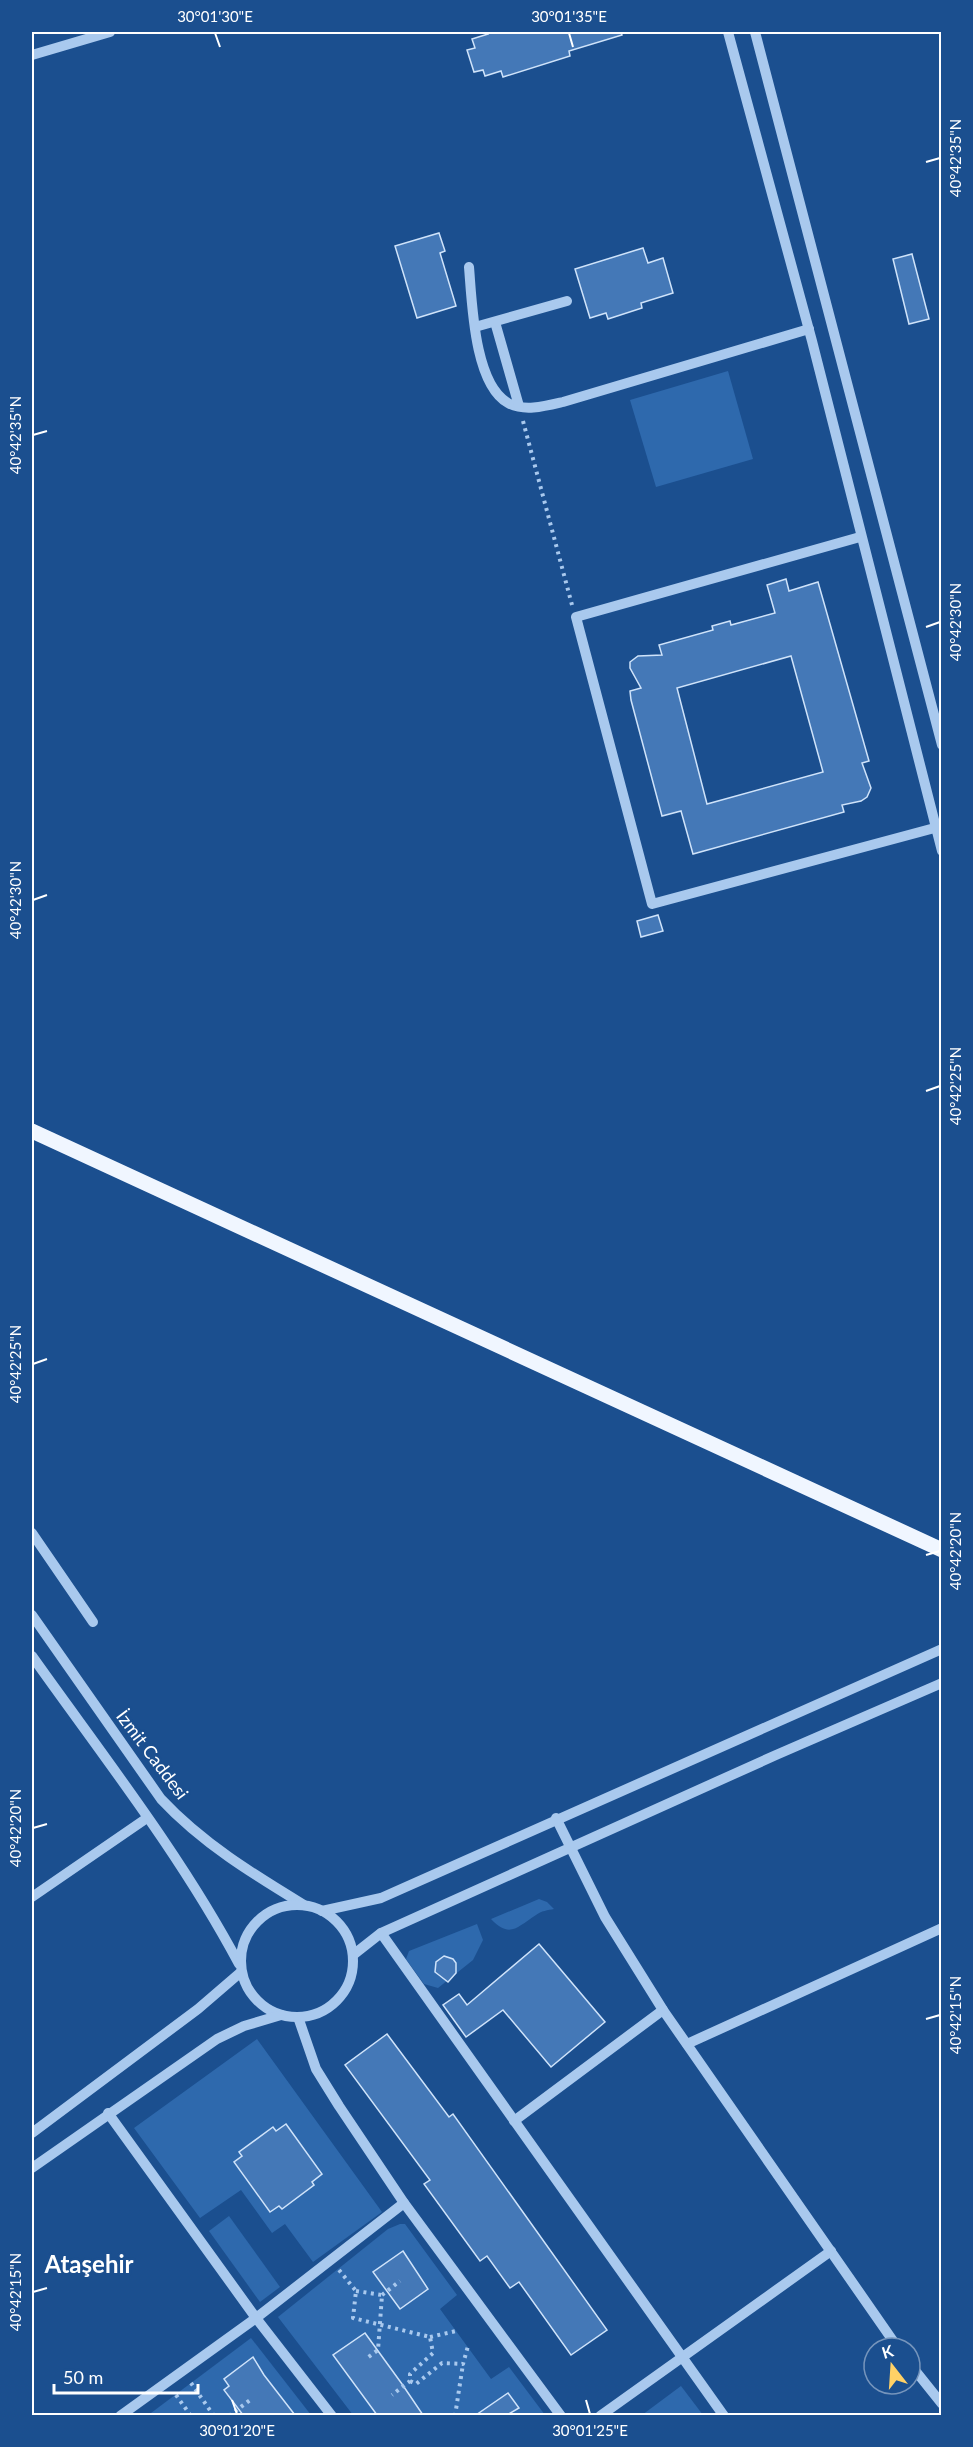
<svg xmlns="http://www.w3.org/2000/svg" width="973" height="2447" font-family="Lato,sans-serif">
  <rect width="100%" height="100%" fill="#1b4f8f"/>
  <g fill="#2e69ad" fill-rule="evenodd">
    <path d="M728,371L753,459L656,487L630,400Z"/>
    <path d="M539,1899L547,1902L554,1909C548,1910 541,1911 536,1915C517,1927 510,1939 491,1919Z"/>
    <path d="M477,1924L483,1940L473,1960L438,1988L424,1984L406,1959L409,1951ZM444,1956L453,1959L456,1963V1973C447,1979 442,1981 435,1972L436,1962Z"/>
    <path d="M257,2039L382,2212L313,2262L285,2224L272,2233L241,2190L200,2218L134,2128ZM286,2124L296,2138L290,2143L311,2159L322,2174L312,2182L314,2185L282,2209L279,2206L270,2212L258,2197L263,2193L250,2175L245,2178L234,2162L242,2156L239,2152L273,2127L276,2131Z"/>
    <path d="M229,2216L280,2287L260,2302L209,2231Z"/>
    <path d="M400,2224H405L457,2295L440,2309L491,2379L509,2367L545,2415H353L278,2317L388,2229Z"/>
    <path d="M251,2338L311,2415L147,2416Z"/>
    <path d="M681,2386L703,2415H642Z"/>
  </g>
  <g fill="#4478b7" stroke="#cfe3fa" stroke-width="1.5" fill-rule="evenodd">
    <path d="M487,32H621L622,35L569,51L570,56L503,77L501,71L485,76L483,70L474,72L467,50L475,48L472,39L488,34Z"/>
    <path d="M439,233L445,251L440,253L456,306L417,318L395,246Z"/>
    <path d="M643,248L648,263L663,258L673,293L641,303L642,308L608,319L606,313L590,318L575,269Z"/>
    <path d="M912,254L929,319L909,324L893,259Z"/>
    <path d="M786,579L789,591L818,582L869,761L862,763L871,788L867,797L861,801L842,805L844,812L693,854L681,811L662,816L631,700L630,691L641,688L630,668V662L638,656L662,655L659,645L713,630L712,626L730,621L731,625L775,613L767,585ZM791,656L823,772L707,804L677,688Z"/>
    <path d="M658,915L663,931L641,937L637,921Z"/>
    <path d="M539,1944L605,2022L551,2067L503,2010L466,2037L443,2005L459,1994L467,2005Z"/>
    <path d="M444,1956L453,1959L456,1963V1973L448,1982L435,1972L436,1962Z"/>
    <path d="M387,2034L449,2117L453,2114L607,2330L571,2355L519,2282L510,2288L487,2256L480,2261L424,2184L430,2180L345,2065Z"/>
    <path d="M286,2124L322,2174L312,2182L314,2185L282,2209L279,2206L270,2212L234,2162L242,2156L239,2152L273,2127L276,2131Z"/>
    <path d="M403,2251L428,2289L400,2309L373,2272Z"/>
    <path d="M365,2333L402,2384L423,2415H377L333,2355Z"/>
    <path d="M253,2357L264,2375L295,2415H243L224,2390L229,2386L224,2379Z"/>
    <path d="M508,2393L519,2408L507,2415H476Z"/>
  </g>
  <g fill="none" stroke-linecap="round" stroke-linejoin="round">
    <g stroke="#a9c9ee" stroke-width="4" stroke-dasharray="3 4.5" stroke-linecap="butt">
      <path d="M523,421L572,605"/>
      <path d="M339,2270L356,2291L353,2318L430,2337L433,2353L410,2374V2381L392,2395"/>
      <path d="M356,2291L382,2295L378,2350L367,2358"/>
      <path d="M382,2295L400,2281"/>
      <path d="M430,2337L456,2331"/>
      <path d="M410,2381L416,2384L442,2363L463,2364L468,2346"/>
      <path d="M191,2383L214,2416"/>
      <path d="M176,2395L191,2416"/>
      <path d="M229,2416L250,2400"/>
      <path d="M455,2416L463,2364"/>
    </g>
    <g stroke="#a9c9ee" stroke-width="10">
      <path d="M728,32L812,341L942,851"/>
      <path d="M755,32L942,745"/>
      <path d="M32,55L110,32"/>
      <path d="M469,267C472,302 474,384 508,403C524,412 546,406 563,402L809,329"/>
      <path d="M495,322L519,406"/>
      <path d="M475,327L567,301"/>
      <path d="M860,537L576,617L652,904L942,826"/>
      <path d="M32,1533L93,1622"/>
      <path d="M32,1615L161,1799C202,1843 253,1874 304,1905"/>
      <path d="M32,1656C103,1756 181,1855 239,1964"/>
      <path d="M556,1818L605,1917L663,2010L898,2348"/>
      <path d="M32,1897L147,1818"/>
      <circle cx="297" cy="1961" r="56"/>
      <path d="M322,1911L381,1898L942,1649"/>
      <path d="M381,1933L724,2416"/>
      <path d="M353,1955L381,1933L776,1755L942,1683"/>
      <path d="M298,2017L316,2069L339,2106L404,2203L561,2416"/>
      <path d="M687,2044L942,1928"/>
      <path d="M108,2113L256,2318L404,2203"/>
      <path d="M514,2121L663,2010"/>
      <path d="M32,2133L198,2009L241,1972"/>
      <path d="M32,2168L217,2039L244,2026L281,2015"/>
      <path d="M910,2364L942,2404"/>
      <path d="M120,2416L256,2318L332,2416"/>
      <path d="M600,2416L831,2251"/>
    </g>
    <path stroke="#f0f6ff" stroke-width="15" d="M32,1131L942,1550"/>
  </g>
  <path fill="none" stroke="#fff" stroke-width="2" d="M215,33L220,47M569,33L573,47M926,162L940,158M33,435L47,431M926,627L940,622M33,900L47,895M926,1091L940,1086M33,1364L47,1359M926,1555L940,1551M33,1828L47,1824M926,2019L940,2015M33,2292L47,2288M232,2400L237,2414M586,2400L590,2414"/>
  <g text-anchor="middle" stroke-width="5" stroke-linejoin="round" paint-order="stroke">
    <g font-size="18" fill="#fff" stroke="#1b4f8f">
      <text transform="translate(152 1755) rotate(53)" y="6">İzmit Caddesi</text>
    </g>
    <g font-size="24" font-weight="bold" fill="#fff" stroke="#1b4f8f">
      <text x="89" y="2273">Ataşehir</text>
    </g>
  </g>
  <rect width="973" height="2447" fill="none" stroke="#1b4f8f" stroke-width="66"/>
  <g transform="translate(892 2366) rotate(343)"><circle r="28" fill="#1b4f8f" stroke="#7695bc" stroke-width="1.5"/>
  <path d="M0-4.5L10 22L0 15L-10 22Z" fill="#ffd166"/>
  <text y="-9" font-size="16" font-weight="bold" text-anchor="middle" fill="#ffffff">K</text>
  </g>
  <path d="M54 2384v9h144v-9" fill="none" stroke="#ffffff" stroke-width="3"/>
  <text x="63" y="2384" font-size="18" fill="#ffffff" stroke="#1b4f8f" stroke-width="4.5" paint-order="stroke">50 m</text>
  <rect x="33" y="33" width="907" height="2381" fill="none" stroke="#fff" stroke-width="2"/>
  <g font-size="15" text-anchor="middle" fill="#fff">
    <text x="215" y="22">30°01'30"E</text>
    <text x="569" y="22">30°01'35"E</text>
    <text transform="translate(956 158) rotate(-90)" y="5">40°42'35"N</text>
    <text transform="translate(16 435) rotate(-90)" y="5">40°42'35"N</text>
    <text transform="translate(956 622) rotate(-90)" y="5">40°42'30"N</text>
    <text transform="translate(16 900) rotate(-90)" y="5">40°42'30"N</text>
    <text transform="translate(956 1086) rotate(-90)" y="5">40°42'25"N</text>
    <text transform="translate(16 1364) rotate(-90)" y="5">40°42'25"N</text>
    <text transform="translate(956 1551) rotate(-90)" y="5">40°42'20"N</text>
    <text transform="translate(16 1828) rotate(-90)" y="5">40°42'20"N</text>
    <text transform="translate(956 2015) rotate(-90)" y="5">40°42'15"N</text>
    <text transform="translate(16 2292) rotate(-90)" y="5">40°42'15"N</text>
    <text x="237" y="2436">30°01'20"E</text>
    <text x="590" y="2436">30°01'25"E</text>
  </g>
</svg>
